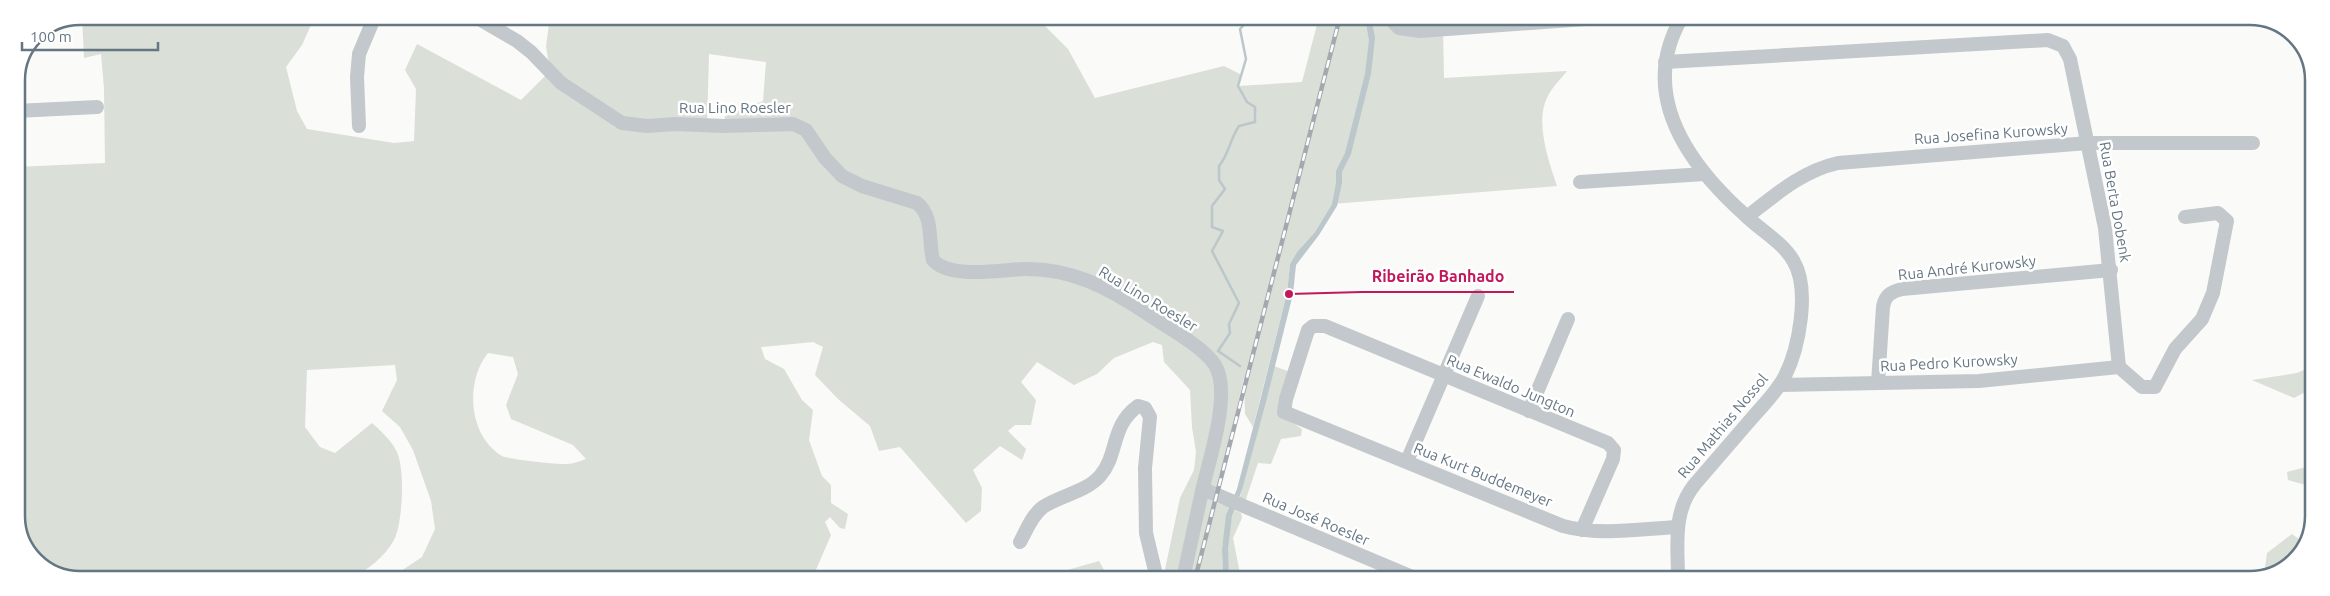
<svg xmlns="http://www.w3.org/2000/svg" width="2330" height="596" font-family="Ubuntu,sans-serif">
  <rect width="100%" height="100%" fill="#fafaf8"/>
  <g fill="#dadfd7" fill-rule="evenodd">
    <path d="M82,16H315L302,45L286,67L297,111L307,129L394,143L414,141L416,89L405,70L417,44L521,100L550,71L546,46L550,17H1036L1068,49L1095,98L1224,66L1242,75L1238,86L1302,82L1319,17H1388L1390,21L1443,29L1444,78L1567,71C1561,79 1552,87 1548,96C1534,121 1549,162 1557,186L1332,204L1315,232L1297,252L1290,264L1287,293L1253,427L1245,414L1244,378L1196,575L1217,503L1229,507L1222,548L1223,579H1163L1180,498L1194,470L1196,452L1192,427L1190,390L1164,362L1162,345L1153,342L1114,358L1097,374L1074,385L1037,362L1021,382L1036,400L1031,425H1015L1008,431L1026,449L1022,460L1000,446L973,470L982,488L981,511L966,523L900,447L879,451L870,426L838,399L815,375L823,347L813,342L761,347L765,359L784,369L802,400L813,410L809,440L822,476L831,485V503L848,514L845,529L840,528L830,517L825,522L831,535L812,579H389L422,557L435,529L431,501L413,450L400,427L382,411L397,380L395,365L307,370L305,427L320,447L335,453L372,423C382,432 391,440 397,452C405,470 403,522 394,540C384,558 368,569 351,579L67,578L32,558L17,524L16,167L105,163L104,88L101,54L84,58ZM709,54L766,62L763,101L725,116L724,126H707ZM488,353L513,357L518,374L506,405L511,419L573,445L586,459C580,461 573,464 567,464C561,465 506,459 502,456C468,436 465,381 488,353Z"/>
    <path d="M1274,366L1293,373L1284,417L1302,429L1301,436L1281,439L1271,464L1258,463L1245,502L1239,501Z"/>
    <path d="M2313,366V388L2294,398L2252,380L2297,373Z"/>
    <path d="M2313,465V487L2288,480L2287,472Z"/>
    <path d="M1234,510L1241,513L1242,518L1233,538L1241,579H1229C1225,558 1227,530 1234,510Z"/>
    <path d="M2292,534L2304,543L2289,566L2264,575L2267,553Z"/>
    <path d="M1099,561L1109,579H1036Z"/>
  </g>
  <path fill="#bbc7cb" d="M1365,17H1371L1375,38L1371,74L1351,154L1342,172V183L1337,206L1319,235L1296,265L1293,294L1266,402L1242,490L1232,516L1228,548L1229,579H1223L1222,549L1226,515L1237,489L1260,401L1287,293L1290,264L1297,252L1315,232L1332,204L1336,183V171L1345,153L1365,74L1369,40Z"/>
  <g fill="none" stroke-linecap="round" stroke-linejoin="round">
    <path stroke="#bbc7cb" stroke-width="2.5" d="M1240,366L1218,351L1230,333L1229,324L1239,303L1212,251L1223,231L1212,227V206L1225,189L1219,180V166C1229,154 1230,139 1239,126L1255,122V107L1247,102L1238,86L1246,59L1240,29L1251,17"/>
    <g stroke="#c3c8cc" stroke-width="14">
      <path d="M474,16L517,41L531,52L561,83L622,123L647,126L675,124L724,126L793,124L806,130L825,158L842,176L862,186L917,203C934,217 928,240 933,260C949,279 1000,270 1024,269C1070,268 1108,287 1146,313C1164,325 1204,347 1215,365C1232,393 1209,460 1202,491C1196,520 1189,550 1183,579"/>
      <path d="M1388,17L1399,28L1420,31L1613,17"/>
      <path d="M1665,62L2048,40L2063,46L2070,59L2105,228L2119,367"/>
      <path d="M16,111L97,107"/>
      <path d="M359,126L357,77L359,54L375,16"/>
      <path d="M1580,182L1705,174"/>
      <path d="M1747,217C1775,195 1802,171 1838,163L2088,143H2253"/>
      <path d="M2119,367L2142,387H2155L2175,349L2202,319L2213,293L2227,221L2218,213L2185,217"/>
      <path d="M1878,383L1883,307C1885,295 1891,292 1902,289L2111,270"/>
      <path d="M1780,385L1979,381L2119,367"/>
      <path d="M1529,411L1568,319"/>
      <path d="M1407,461L1478,296"/>
      <path d="M1203,489L1417,579"/>
      <path d="M1582,530L1613,459L1614,450L1608,443L1325,326H1313L1308,330L1286,399L1284,412L1563,526C1600,536 1640,529 1677,527"/>
      <path d="M1020,542C1026,531 1032,515 1043,507C1061,495 1086,492 1100,476C1119,454 1110,426 1138,406L1145,408L1150,417L1145,468L1146,533L1157,579"/>
      <path d="M1678,579C1678,546 1672,512 1695,484C1714,462 1733,440 1752,418C1763,405 1777,392 1785,376C1799,348 1810,290 1794,262C1784,243 1760,230 1745,215C1688,164 1637,94 1682,17"/>
    </g>
    <g stroke="#a2aab0" stroke-width="4.5">
      <path id="rail" d="M1195,579L1340,17"/>
    </g>
    <use href="#rail" stroke="#fff" stroke-width="2.5" stroke-dasharray="8" stroke-linecap="butt"/>
  </g>
  <g text-anchor="middle" stroke-width="5" stroke-linejoin="round" paint-order="stroke">
    <g font-size="15" fill="#657683" stroke="#fff">
      <text x="735" y="113">Rua Lino Roesler</text>
      <text transform="translate(1991 134) rotate(-4)" y="5">Rua Josefina Kurowsky</text>
      <text transform="translate(2115 202) rotate(80)" y="5">Rua Berta Dobenk</text>
      <text transform="translate(1967 268) rotate(-6)" y="5">Rua André Kurowsky</text>
      <text transform="translate(1148 299) rotate(31)" y="5">Rua Lino Roesler</text>
      <text transform="translate(1949 363) rotate(-3)" y="5">Rua Pedro Kurowsky</text>
      <text transform="translate(1511 386) rotate(23)" y="5">Rua Ewaldo Jungton</text>
      <text transform="translate(1723 426) rotate(-50)" y="5">Rua Mathias Nossol</text>
      <text transform="translate(1483 475) rotate(22)" y="5">Rua Kurt Buddemeyer</text>
      <text transform="translate(1316 519) rotate(23)" y="5">Rua José Roesler</text>
    </g>
  </g>
  <path d="M0 0H2330V596H0ZM80 25H2250A55 55 0 0 1 2305 80V516A55 55 0 0 1 2250 571H80A55 55 0 0 1 25 516V80A55 55 0 0 1 80 25Z" fill="#fff" fill-rule="evenodd"/>
  <path fill="none" stroke="#657683" stroke-width="2.5" d="M80 25H2250A55 55 0 0 1 2305 80V516A55 55 0 0 1 2250 571H80A55 55 0 0 1 25 516V80A55 55 0 0 1 80 25Z"/>
  <path fill="none" stroke="#c2185b" stroke-width="2" d="M1289 294L1362 292H1514"/>
  <circle fill="#c2185b" stroke="#fff" stroke-width="2" cx="1289" cy="294" r="5"/>
  <g font-size="16" text-anchor="middle" font-weight="bold" fill="#c2185b" stroke="#fff" stroke-width="5" stroke-linejoin="round" paint-order="stroke">
    <text x="1438" y="282">Ribeirão Banhado</text>
  </g>
  <path d="M22 42v8h136v-8" fill="none" stroke="#657683" stroke-width="2.5"/>
  <text x="30" y="42" font-size="15" fill="#657683" stroke="#ffffff" stroke-width="4" paint-order="stroke">100 m</text>
</svg>
